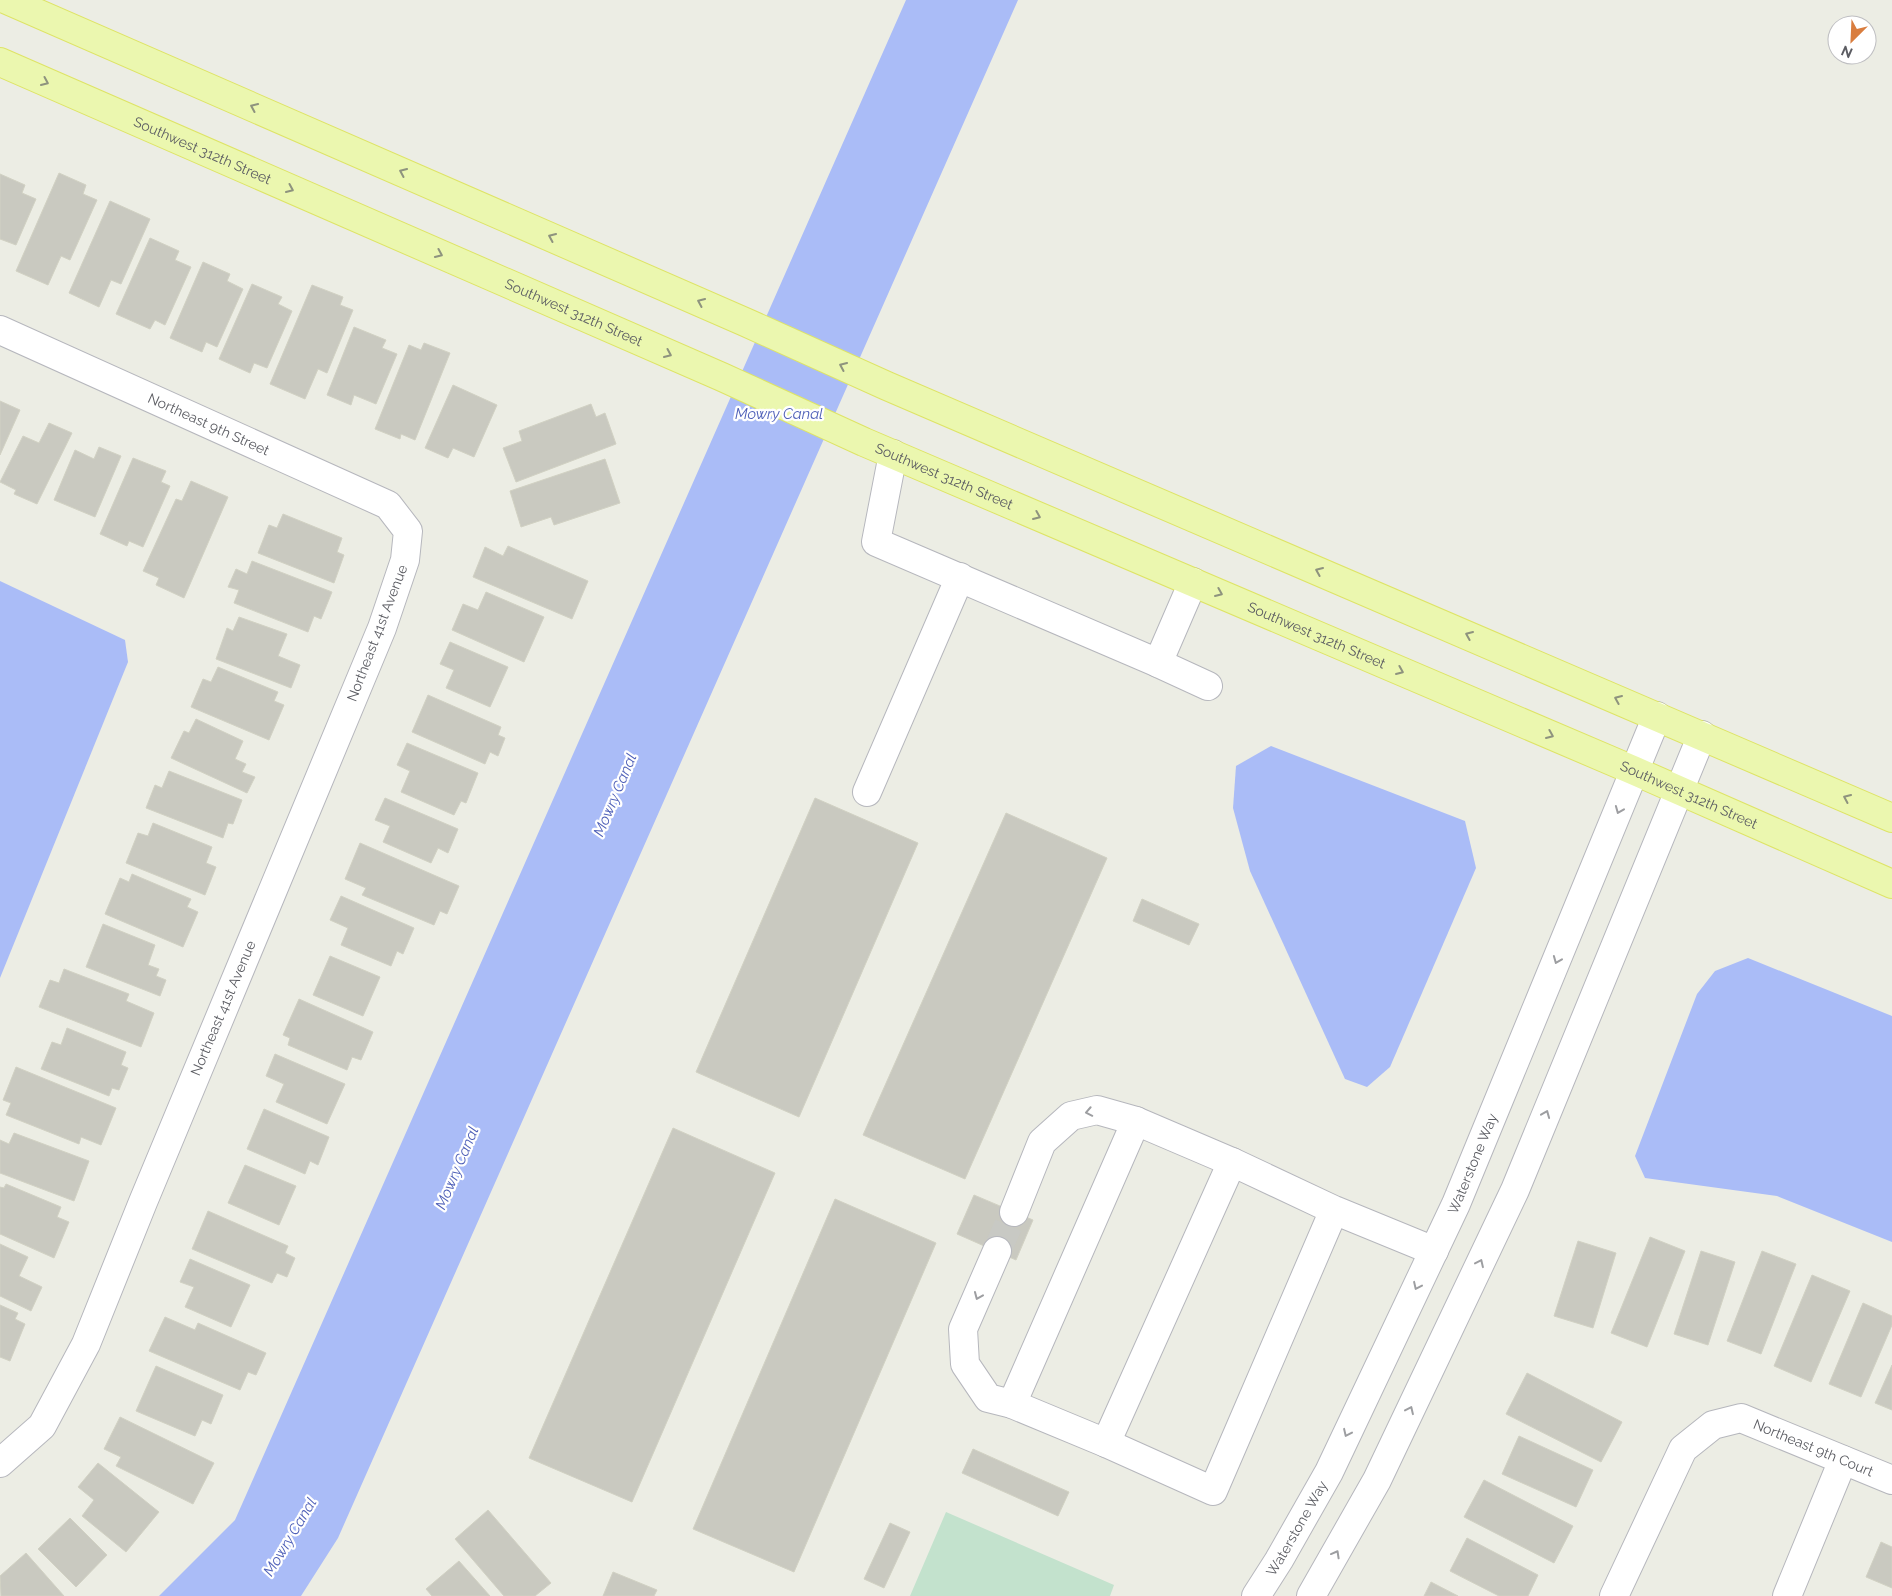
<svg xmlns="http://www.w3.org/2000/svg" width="1892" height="1596" font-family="Raleway,sans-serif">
  <rect width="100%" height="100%" fill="#ecede4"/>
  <path fill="#c3e2cd" d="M946,1512L1114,1585L1110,1596H910Z"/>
  <g fill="#aabcf7">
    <path d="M906,0H1018L338,1538L301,1596H159L235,1520Z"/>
    <path d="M0,581L125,640L128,662L0,978Z"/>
    <path d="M1271,746L1465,821L1476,868L1390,1067L1367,1087L1345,1079L1250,871L1233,808L1236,766Z"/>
    <path d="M1748,958L1892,1016V1242L1777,1196L1645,1178L1635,1156L1697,994L1715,971Z"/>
  </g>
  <g fill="#c9c9c0" stroke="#d1d1c3">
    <path d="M59,173L86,185L83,194L97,200L70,260L61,256L48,285L16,271Z"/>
    <path d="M0,174L25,185L22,193L36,199L16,245L0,239Z"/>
    <path d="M110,201L150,219L121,284L111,280L99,307L69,293Z"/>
    <path d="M150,238L179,251L175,260L191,267L165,325L155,320L150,329L116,314Z"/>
    <path d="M203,262L230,274L227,281L243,289L217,347L206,342L202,352L170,338Z"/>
    <path d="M252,284L282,297L278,304L292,311L267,368L254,363L250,373L219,359Z"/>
    <path d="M312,285L343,297L340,305L353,310L327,373L318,369L305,399L270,384Z"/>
    <path d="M354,327L386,340L382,348L397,354L376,404L354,395L351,405L327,395Z"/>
    <path d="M424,343L450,353L415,440L401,434L400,439L375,429L409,345L421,350Z"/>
    <path d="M453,385L497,405L474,457L453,448L448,458L425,448Z"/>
    <path d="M0,401L20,410L0,455Z"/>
    <path d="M591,404L596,417L605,413L616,444L516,482L503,448L522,441L519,431Z"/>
    <path d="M49,423L72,433L37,504L14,494L16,490L0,482L23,436L39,443Z"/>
    <path d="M99,447L121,456L95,517L54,500L75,450L94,459Z"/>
    <path d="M133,458L166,471L161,482L170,486L143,547L129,541L127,546L100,534Z"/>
    <path d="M605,459L620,503L554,525L551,517L521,527L510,491Z"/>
    <path d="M191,481L228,497L184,598L156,585L159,578L143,571L176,499L182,501Z"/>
    <path d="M283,514L342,538L337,552L344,555L334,583L258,553L269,525L277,528Z"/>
    <path d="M508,546L588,581L572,619L473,577L485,547L503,556Z"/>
    <path d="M252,561L332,592L321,619L314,616L308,632L234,603L239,590L228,587L236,569L247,574Z"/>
    <path d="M486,592L544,617L524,662L452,630L463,604L478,610Z"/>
    <path d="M239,617L287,634L278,656L300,665L291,688L216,659L227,628L233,631Z"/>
    <path d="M450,642L508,667L490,707L446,688L454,670L440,664Z"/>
    <path d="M218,667L278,692L274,701L284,705L269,740L191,707L203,679L211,682Z"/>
    <path d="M428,695L501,727L498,735L505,738L498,756L490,752L485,764L412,732Z"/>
    <path d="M196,719L243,741L235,759L246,764L242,772L255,777L247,793L171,758L184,731L189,733Z"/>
    <path d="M407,743L478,773L466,803L461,801L454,815L401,792L410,771L397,765Z"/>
    <path d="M169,771L242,800L233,824L228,823L223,838L146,808L155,785L162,788Z"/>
    <path d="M385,798L458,829L448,853L438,848L431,863L383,842L390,826L375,820Z"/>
    <path d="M815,798L918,843L799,1117L696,1072Z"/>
    <path d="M1006,813L1107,858L965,1179L863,1135Z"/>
    <path d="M153,823L212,847L206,863L216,867L205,895L126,863L138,833L148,836Z"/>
    <path d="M360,843L459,886L447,914L440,911L434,925L362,895L366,888L345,879Z"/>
    <path d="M132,874L191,899L187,907L198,912L183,947L105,914L120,878L129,882Z"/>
    <path d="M341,896L414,928L403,954L397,951L391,966L341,945L348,928L330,920Z"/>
    <path d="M1142,899L1199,924L1189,945L1133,921Z"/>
    <path d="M103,924L155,945L148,965L159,969L156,976L166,980L160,996L86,967Z"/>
    <path d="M330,956L380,977L363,1016L313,995Z"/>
    <path d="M64,969L129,994L126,1001L154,1013L141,1047L39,1007L50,980L59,983Z"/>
    <path d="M299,999L373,1032L361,1060L352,1057L347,1070L288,1045L290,1038L283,1035Z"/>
    <path d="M67,1028L126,1052L121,1065L128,1068L119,1090L112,1088L109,1096L41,1069L52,1042L61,1045Z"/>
    <path d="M275,1054L345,1084L327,1124L276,1102L284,1084L266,1076Z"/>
    <path d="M16,1067L116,1108L101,1145L81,1137L79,1144L6,1115L11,1103L3,1100Z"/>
    <path d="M264,1109L329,1137L318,1165L310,1161L305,1174L247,1149Z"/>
    <path d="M673,1128L775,1173L632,1502L529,1458Z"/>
    <path d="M14,1133L89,1161L74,1201L0,1173V1140L9,1144Z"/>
    <path d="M245,1165L296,1186L279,1225L228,1203Z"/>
    <path d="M6,1184L61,1207L57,1217L69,1222L54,1258L0,1234V1187L4,1188Z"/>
    <path d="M974,1195L1033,1220L1016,1260L957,1234Z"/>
    <path d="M835,1199L936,1243L794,1572L693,1529Z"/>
    <path d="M208,1211L288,1246L285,1253L295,1258L287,1277L277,1273L272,1283L192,1249Z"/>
    <path d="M1650,1237L1685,1251L1647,1347L1611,1333Z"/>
    <path d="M1578,1241L1616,1253L1593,1328L1554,1316Z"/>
    <path d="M0,1244L28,1257L19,1276L42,1287L31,1311L0,1296Z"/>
    <path d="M1701,1251L1735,1262L1708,1345L1674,1334Z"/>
    <path d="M1762,1251L1796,1264L1761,1354L1727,1341Z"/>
    <path d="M190,1259L250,1285L231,1327L185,1307L194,1287L180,1282Z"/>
    <path d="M1812,1275L1850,1291L1811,1382L1774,1366Z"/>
    <path d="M1863,1303L1892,1316V1325L1861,1397L1829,1384Z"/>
    <path d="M0,1305L18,1313L15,1319L25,1324L10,1361L0,1357Z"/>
    <path d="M165,1317L195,1330L198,1323L266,1353L256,1375L248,1372L240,1390L149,1351Z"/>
    <path d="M1892,1365V1410L1875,1403Z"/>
    <path d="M156,1366L223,1395L211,1424L202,1420L195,1436L136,1411Z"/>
    <path d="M1527,1373L1622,1422L1601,1462L1506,1414Z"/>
    <path d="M120,1417L214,1463L193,1504L116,1466L121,1457L104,1449Z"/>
    <path d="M1519,1436L1593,1470L1576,1507L1502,1474Z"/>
    <path d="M973,1449L1069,1492L1058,1516L962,1473Z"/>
    <path d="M98,1463L159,1512L126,1552L82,1516L94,1500L78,1487Z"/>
    <path d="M1484,1480L1573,1526L1554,1563L1464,1517Z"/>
    <path d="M488,1510L551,1583L535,1596H504L455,1539Z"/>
    <path d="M70,1518L107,1555L76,1587L38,1549Z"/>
    <path d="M890,1523L910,1532L884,1588L864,1579Z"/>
    <path d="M1467,1538L1538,1575L1528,1596H1499L1450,1571Z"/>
    <path d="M1881,1542L1892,1547V1588L1866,1577Z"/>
    <path d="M26,1553L64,1596H1L0,1576Z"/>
    <path d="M459,1561L490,1596H432L426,1589Z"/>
    <path d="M613,1572L657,1590L654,1596H603Z"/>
    <path d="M1431,1582L1458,1596H1424Z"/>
  </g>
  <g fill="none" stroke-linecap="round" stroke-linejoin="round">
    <path stroke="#c8c9c4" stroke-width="28" stroke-dasharray="28 14" stroke-linecap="butt" d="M997,1251L1014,1212"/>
    <g stroke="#b6b7bd" stroke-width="30">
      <g id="minor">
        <path id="s1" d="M0,330L388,505L408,531L405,560L382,628L143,1202L86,1344L42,1426L0,1463"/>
        <path d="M893,454L876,542L1158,663L1193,582"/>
        <path d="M1158,663L1208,686"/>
        <path d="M867,792L960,577"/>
        <path d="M1334,1210L1213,1491L1106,1443L1012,1404L1136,1121L1232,1162L1334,1210L1434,1251"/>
        <path d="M1014,1212L1042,1142L1071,1116L1097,1110L1136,1121"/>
        <path d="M997,1251L963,1329L965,1364L988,1398L1012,1404"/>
        <path d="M1106,1443L1232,1162"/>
        <path id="s2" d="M1256,1596L1279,1560L1329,1472L1456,1204L1657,716"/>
        <path d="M1311,1596L1377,1480L1515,1190L1702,735"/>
        <path id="s3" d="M1614,1596L1683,1449L1713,1425L1741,1418L1892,1480"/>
        <path d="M1787,1596L1843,1460"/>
      </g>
    </g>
    <g stroke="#dee466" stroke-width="30">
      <g id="major">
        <path d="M7,0L745,322L887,386L1892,818"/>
        <path id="s4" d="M0,62L722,377L864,442L1635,771L1892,884"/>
      </g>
    </g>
    <use href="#minor" stroke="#fff" stroke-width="28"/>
    <use href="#major" stroke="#ebf7af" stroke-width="28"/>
  </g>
  <defs><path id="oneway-chevron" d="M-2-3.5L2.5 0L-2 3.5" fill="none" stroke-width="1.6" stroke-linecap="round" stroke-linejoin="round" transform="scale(1.25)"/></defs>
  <g stroke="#8e937e">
    <use href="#oneway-chevron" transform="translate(45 82) rotate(24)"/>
    <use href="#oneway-chevron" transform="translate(254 107) rotate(-156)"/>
    <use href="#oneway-chevron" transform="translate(403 172) rotate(-156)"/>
    <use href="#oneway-chevron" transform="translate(290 189) rotate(24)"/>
    <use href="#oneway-chevron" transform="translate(552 237) rotate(-156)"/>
    <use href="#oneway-chevron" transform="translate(439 254) rotate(24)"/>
    <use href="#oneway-chevron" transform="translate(701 302) rotate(-156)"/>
    <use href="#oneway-chevron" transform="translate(668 354) rotate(24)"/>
    <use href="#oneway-chevron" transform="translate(843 366) rotate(-156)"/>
    <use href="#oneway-chevron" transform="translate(1037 516) rotate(23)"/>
    <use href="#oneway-chevron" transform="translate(1319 571) rotate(-157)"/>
    <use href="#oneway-chevron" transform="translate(1219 593) rotate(23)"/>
    <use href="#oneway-chevron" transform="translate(1469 635) rotate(-157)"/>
    <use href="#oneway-chevron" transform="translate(1400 671) rotate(23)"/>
    <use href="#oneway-chevron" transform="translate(1618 699) rotate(-157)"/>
    <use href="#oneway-chevron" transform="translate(1550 735) rotate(23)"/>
    <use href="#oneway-chevron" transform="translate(1847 798) rotate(-156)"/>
  </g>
  <g stroke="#9d9ea1">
    <use href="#oneway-chevron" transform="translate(1619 810) rotate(112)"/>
    <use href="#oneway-chevron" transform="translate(1557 960) rotate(112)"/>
    <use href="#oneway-chevron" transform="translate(1089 1112) rotate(169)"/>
    <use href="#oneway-chevron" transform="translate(1546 1114) rotate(-68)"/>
    <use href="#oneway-chevron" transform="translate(1480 1263) rotate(-65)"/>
    <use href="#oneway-chevron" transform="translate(1417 1286) rotate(115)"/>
    <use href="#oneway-chevron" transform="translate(978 1296) rotate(113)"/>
    <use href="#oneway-chevron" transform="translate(1410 1410) rotate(-65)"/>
    <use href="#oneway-chevron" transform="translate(1347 1433) rotate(115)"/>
    <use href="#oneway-chevron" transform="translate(1336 1554) rotate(-61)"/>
  </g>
  <g text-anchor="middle" stroke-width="4.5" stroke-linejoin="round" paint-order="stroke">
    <g font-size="14" fill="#5c5d63" stroke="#fff">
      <text dy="5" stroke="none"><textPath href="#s4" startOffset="221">Southwest 312th Street</textPath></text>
      <text dy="5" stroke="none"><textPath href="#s4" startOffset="626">Southwest 312th Street</textPath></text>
      <text dy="5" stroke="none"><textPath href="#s1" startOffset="229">Northeast 9th Street</textPath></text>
      <text dy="5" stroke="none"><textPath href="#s4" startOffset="1031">Southwest 312th Street</textPath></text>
      <text transform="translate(377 633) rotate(-69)" y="5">Northeast 41st Avenue</text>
      <text dy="5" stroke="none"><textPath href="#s4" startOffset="1436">Southwest 312th Street</textPath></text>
      <text dy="5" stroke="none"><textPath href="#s4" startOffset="1841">Southwest 312th Street</textPath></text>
      <text transform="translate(223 1008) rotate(-67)" y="5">Northeast 41st Avenue</text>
      <text dy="5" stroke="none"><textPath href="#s2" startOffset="484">Waterstone Way</textPath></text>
      <text dy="5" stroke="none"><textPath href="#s3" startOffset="308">Northeast 9th Court</textPath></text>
      <text dy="5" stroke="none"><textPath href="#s2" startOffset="79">Waterstone Way</textPath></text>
    </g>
    <g font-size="15" font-style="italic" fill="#4f60b8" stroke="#fff">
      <text x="779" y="419">Mowry Canal</text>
      <text transform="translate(615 795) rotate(-67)" y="5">Mowry Canal</text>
      <text transform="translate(457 1168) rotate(-67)" y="5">Mowry Canal</text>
      <text transform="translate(290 1537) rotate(-59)" y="5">Mowry Canal</text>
    </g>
  </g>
  <g transform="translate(1852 40) rotate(204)"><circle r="24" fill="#ffffff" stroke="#bebec1"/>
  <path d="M0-4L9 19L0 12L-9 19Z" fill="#d97d3e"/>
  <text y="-8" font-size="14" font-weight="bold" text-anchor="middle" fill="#5c5d63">N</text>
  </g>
</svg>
